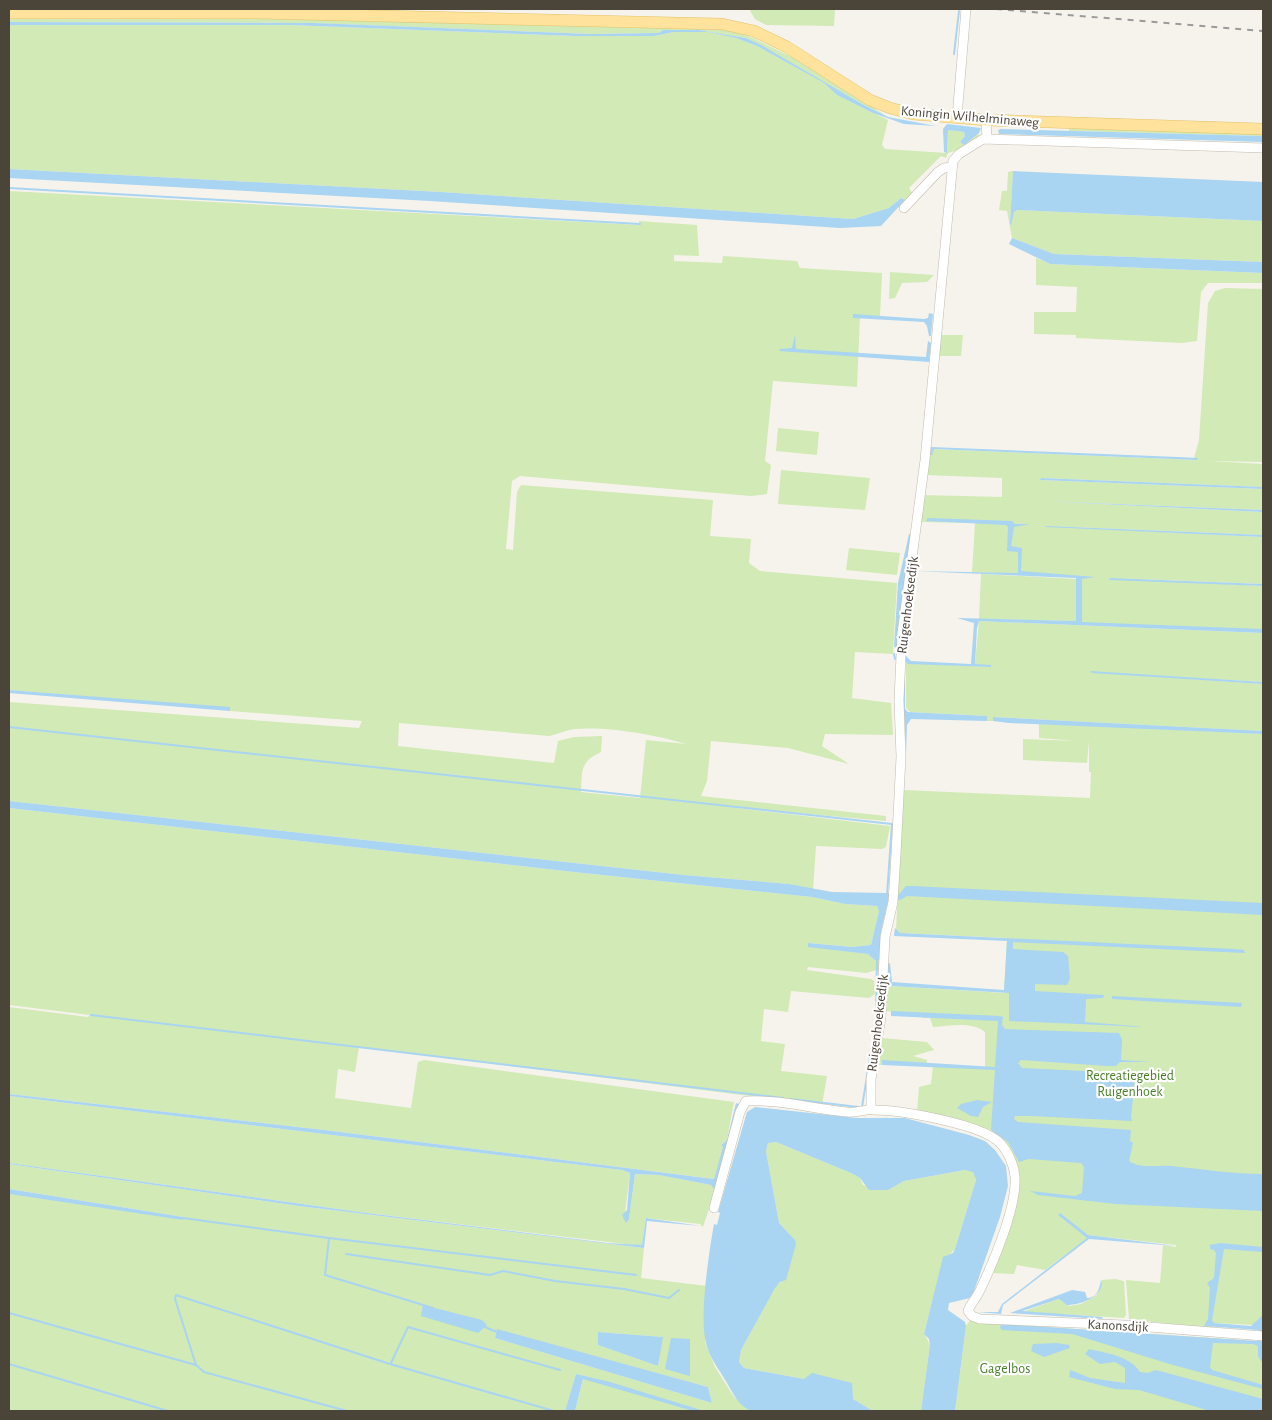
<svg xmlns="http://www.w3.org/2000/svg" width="1272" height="1420" font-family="'Alegreya Sans',sans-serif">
  <rect width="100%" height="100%" fill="#f6f3ec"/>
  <g fill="#d2eab5" fill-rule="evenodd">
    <path d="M749,9H835L834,26L766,25L755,19Z"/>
    <path d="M9,17H224L736,30L802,62L888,117L862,104L758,44L746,38L699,30H663L659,33L591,34L311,23L9,22Z"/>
    <path d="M9,25H290L575,36H654L674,32H708L736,38L757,46L824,83L837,95L888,120L882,145L885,149L947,153L948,130L964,132L965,136L960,142L964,145L978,134L980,136L961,149L948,153L946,158L941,156L909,188L912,193L905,200L901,198L889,208L853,219L441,192L9,169Z"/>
    <path d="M1077,127L1263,132V136L1069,131V129Z"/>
    <path d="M1013,171L1010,224L1014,212L1017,210L1263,221V262L1054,254L1012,238L1007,211L999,210L1002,191H1007L1008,172Z"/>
    <path d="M9,191L639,225V221L697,225L699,256L674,255V261L722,263L723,256L797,261L800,268L882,273L880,316H860L857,387L773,381L765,461L771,465L767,494L751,496L520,476L512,481L506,549L513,550L517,492L521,485L713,500L710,536L751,539L749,563L760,571L897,583L893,654L855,652L852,698L891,703L893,735L825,734L822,746L849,764L788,748L711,741L707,781L701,796L886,816V821L729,807L890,826L886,847L882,849L816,846L813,890L789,884L684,875L9,801V702L359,728L362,721L230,711V708L9,690ZM399,723L549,736C558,734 566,730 575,729C608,726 656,735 687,744L646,740L640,798L581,792C582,770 580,762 601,752L602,736L574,737L558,741L554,763L398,746Z"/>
    <path d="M1036,258L1050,264L1263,273V283H1208L1201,292L1197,341L1182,343L1076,338V335L1034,334V312H1076L1077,287L1036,285Z"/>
    <path d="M890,272L934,275L927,282L902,283L895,298L889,299Z"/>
    <path d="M1225,288L1263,289V462L1208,461L1263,464V487L1041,478L1040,480L1263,489V510L1041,501L1263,512V535L1045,526L1263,537V584L1113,578L1263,586V631L1079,623L1078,576L972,572L975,523L919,522L922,495L1002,497V478L926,475L928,450H931L930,455H932L933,449L1197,460L1194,458L1199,440L1208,303L1215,291Z"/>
    <path d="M940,335H963L961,356H938Z"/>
    <path d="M778,428L819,432L817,455L776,451Z"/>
    <path d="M781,470L870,478L865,510L778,504Z"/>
    <path d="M849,548L900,553L897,575L846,570Z"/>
    <path d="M981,574L1077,579L1076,621L979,619Z"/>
    <path d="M979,621L1263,633V682L1091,672L1263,684V731L993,717V721H987L986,716L910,712L906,708V663L991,667L975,664Z"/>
    <path d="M1039,723L1263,734V1315L1254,1325L1214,1323L1212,1328H1203L1129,1319L1126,1280L1160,1283L1163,1245L1176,1247V1245L1088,1235L1058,1215L1088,1238L1045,1270L1017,1265L1014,1274L991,1273L1015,1204L1006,1147L991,1130L917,1111L919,1087L931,1084L933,1066L985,1068V1032C971,1021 950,1026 933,1027L930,1018H923L921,1014L884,1011L887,986L888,989L891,986L1004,993L1007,938L900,933L896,930L903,790L1090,798L1091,772H1089V741L1087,763L1023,760V739L1077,741L1039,738Z"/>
    <path d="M9,808L574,872L812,897L845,904L877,906L879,911L871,945L852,947L809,943L808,946L868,954L879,960L880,969L866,973L808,967L807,970L871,979L874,981L875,994L869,998L791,991L788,1012L764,1009L761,1041L785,1044L781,1071L827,1076L822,1105L359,1047L355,1072L338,1069L335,1098L411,1108L418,1062L424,1060L734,1102L727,1140L721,1145L724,1146L715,1179L332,1131L9,1094V1007L88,1017L90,1015L9,1005Z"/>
    <path d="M881,1038L927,1042L934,1050L913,1056L927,1060V1063L877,1065Z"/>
    <path d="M9,1096L622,1170L630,1173L625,1213L629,1219L635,1174L659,1175L711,1185L716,1188L703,1227L700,1224L646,1218L642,1246L359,1212L9,1163Z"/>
    <path d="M776,1142L851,1173L860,1178L863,1185L888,1190L904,1181L965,1170L973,1171L976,1180L955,1249L948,1256L932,1302L924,1333L930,1345L921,1411H873L853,1399L804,1379L744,1368L739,1362L741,1350L775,1287L783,1280L795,1240L779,1223L766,1151L768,1143Z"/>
    <path d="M9,1164L299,1206L644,1248L641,1278L707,1286L705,1342L715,1367L734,1397L751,1411H575L584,1376L576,1374L565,1411H9V1194L183,1219V1217L9,1189ZM497,1330L708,1387L712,1403L495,1338ZM598,1332L662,1337L658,1366L598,1345Z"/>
    <path d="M1115,1279L1124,1281L1126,1315L1124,1318L1022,1312L1059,1299L1069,1306L1081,1304L1097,1295L1102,1280Z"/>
    <path d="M971,1319L1001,1324L1257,1341L1263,1338V1411H955L966,1326Z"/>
  </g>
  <g fill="#a9d4f2">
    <path d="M9,22L314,23L591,34L659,33L663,30H699L746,38L761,45L862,104L888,117L936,126L904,124L873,113L837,95L824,83L757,46L736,38L708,32H674L654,36H575L290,25H9Z"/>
    <path d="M947,124L981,128L979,133L964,145L960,142L965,136L964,132L948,130L947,153L944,152L943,129Z"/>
    <path d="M1001,129L1263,136V142L999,134L998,130Z"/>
    <path d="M9,169L441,192L853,219L889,208L901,198L905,200L881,226L840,228L430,201L9,178Z"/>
    <path d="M1013,171L1263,182V221L1017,210L1014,212L1011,225L1010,224Z"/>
    <path d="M1012,238L1054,254L1263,262V273L1050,264L1009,244Z"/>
    <path d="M929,313L933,314L931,336H929L927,326L924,322L853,318V314L924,319L928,318Z"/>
    <path d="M795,335L796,349L926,357L928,341L931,343L929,362L779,351L780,349L792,348Z"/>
    <path d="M931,447L1178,457L1198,458L1197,460L934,449L932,455H930Z"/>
    <path d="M1041,478L1263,487V489L1040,480Z"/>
    <path d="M1041,501L1263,510V512L1243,511Z"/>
    <path d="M928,518L1012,521L1015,524H1030L1014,527L1011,546L1022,548L1021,571L1095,577L1082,579V622L1263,629V633L979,621L977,628L975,664L991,665V667L908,664L905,661L911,599L906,656L911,661L971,664L974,623L957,618L1076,621V578L914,571L1018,573V552L1007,551L1008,527L1006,525L926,521Z"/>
    <path d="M1046,526L1263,535V537L1046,527Z"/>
    <path d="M909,534H911L897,648L894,647L898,583Z"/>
    <path d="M1109,578L1263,584V586L1110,580Z"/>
    <path d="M1090,671L1263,682V684L1092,673Z"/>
    <path d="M905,672V709L908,712L987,716V721L911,719L907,725L906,753L903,689Z"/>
    <path d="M9,690L230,707V711L9,693Z"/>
    <path d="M993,717L1263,731V734L1009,723L993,721Z"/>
    <path d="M9,801L684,875L789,884L832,892L886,893L889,894L890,897L896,898L906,886H912L1263,903V915L907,896L900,900L888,902L881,931L879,960H875L868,954L808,947V943L852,947L871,945L879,911L877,906L845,904L812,897L574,872L9,808Z"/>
    <path d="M895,928L900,933L1234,949L1244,950L1245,953L1013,942V949L1063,952L1068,956L1070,979L1067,985L1035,984V991L1104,995L1103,998L1086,999L1085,1022L1147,1027L1009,1021V993L891,986L888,989V964L890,963L892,982L1004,990L1007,941L894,936Z"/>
    <path d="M1112,996L1242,1003L1241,1007L1112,999Z"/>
    <path d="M891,1011L1000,1016L1003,1017L1002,1025L1005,1029L1119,1033L1122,1040L1121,1060L1152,1062H1120L1116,1066H1107L1021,1060L1018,1063L1022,1068L1146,1074L1145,1077L1135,1078L1131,1117L1132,1121L1031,1116H1015L1014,1119L1018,1122L1131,1130L1130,1141L1133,1143L1129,1161C1140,1169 1158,1165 1171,1166C1202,1169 1232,1174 1263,1174V1211L1115,1204L1038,1195L1030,1191L1075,1196L1082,1193L1084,1167L1081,1163L1029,1159L1019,1162L1008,1142L991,1130L995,1070L882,1065V1060L995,1067L998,1021L891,1016Z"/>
    <path d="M9,1094L332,1131L714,1179L723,1147L721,1145L727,1140L736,1103L739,1104L715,1190L711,1185L659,1175L635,1174L629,1219L626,1223L622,1215L627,1210L630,1173L622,1170L9,1096Z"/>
    <path d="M977,1100L992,1102L983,1107L978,1117L971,1116L957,1108L961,1104Z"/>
    <path d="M755,1107L857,1118H905L969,1135L985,1141L995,1150L1006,1166L1008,1186L1000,1217L974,1291L970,1298L949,1303L948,1310L965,1322L966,1326L955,1411H921L930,1345L929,1339L924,1334L943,1257L953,1253L955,1249L976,1180L973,1172L965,1170L904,1181L888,1190H869L860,1178L851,1173L776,1142L768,1143L766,1151L779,1223L795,1240L796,1244L786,1280L780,1282L775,1288L741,1350L739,1362L744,1368L804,1379L812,1373L852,1383L853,1399L873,1411H751C738,1405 734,1395 727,1383C719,1369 710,1359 706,1343C699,1317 709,1252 714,1224L717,1225L720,1213L718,1212L747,1112Z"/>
    <path d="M9,1163L359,1212L608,1243L642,1245L646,1218L701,1226L647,1221L644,1248L299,1206L9,1164Z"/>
    <path d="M9,1189L183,1217V1220L9,1194Z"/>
    <path d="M1060,1213L1088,1235L1177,1246L1089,1239L1003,1305L1001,1314L978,1312H998L1002,1304L1087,1238L1058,1215Z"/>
    <path d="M1220,1243L1263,1247V1252L1224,1249L1212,1320L1214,1323L1251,1326L1263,1315V1364L1258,1356V1346L1253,1344L1213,1343L1210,1367L1212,1370L1263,1385V1389L1173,1365L1072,1334L1002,1330L1000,1328L1001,1324L1257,1341L1261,1338L1262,1333L1258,1330L1204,1326L1208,1319L1210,1288L1207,1283L1214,1278L1216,1253L1214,1250L1210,1249V1245Z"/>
    <path d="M1101,1279C1106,1295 1082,1305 1067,1305L1059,1299L1022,1311L1102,1317L1103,1319L1010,1313L1072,1290L1085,1292L1087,1298C1097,1298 1100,1288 1101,1279Z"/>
    <path d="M423,1305L482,1320L487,1325L478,1333L421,1316Z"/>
    <path d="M497,1329L708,1387L712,1403L495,1338Z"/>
    <path d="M598,1332L663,1337L658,1366L598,1345Z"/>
    <path d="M671,1338L690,1339V1376L665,1369Z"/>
    <path d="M1057,1343L1069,1345L1070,1348L1044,1357L1031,1351L1033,1344Z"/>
    <path d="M1089,1349C1106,1353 1130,1356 1140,1372L1148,1373L1156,1370L1263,1399V1411H1210L1139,1390L1115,1389L1069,1377L1070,1370L1090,1378L1125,1383V1368L1115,1362L1100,1364L1085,1354Z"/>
    <path d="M576,1374L610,1382L704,1411H693L583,1379L575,1411H565Z"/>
  </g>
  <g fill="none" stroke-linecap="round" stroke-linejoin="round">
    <g stroke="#a9d4f2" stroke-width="2">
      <path d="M954,54L959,11"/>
      <path d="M9,188L640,224"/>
      <path d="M894,654L895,659"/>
      <path d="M9,727L892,824L887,895"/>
      <path d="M91,1015L783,1098"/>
      <path d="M791,1099L858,1107"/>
      <path d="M862,1107L876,1021L877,959"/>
      <path d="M183,1218L329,1238L636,1275"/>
      <path d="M329,1238L325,1275L433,1308"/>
      <path d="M346,1254L490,1275L503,1271L555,1281L624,1289L669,1298L679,1290"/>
      <path d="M9,1313L196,1365L204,1372L347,1411"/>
      <path d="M485,1327L499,1333"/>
      <path d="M391,1363L408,1327L560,1370"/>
      <path d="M9,1364L168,1411"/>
      <path d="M196,1365L175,1299L176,1295L390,1364L554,1411"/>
    </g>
    <g stroke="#c2bbae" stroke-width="10">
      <g id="minor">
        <path d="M957,117L966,9"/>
        <path d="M986,120L987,139"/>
        <path d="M904,208L938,172L944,168L952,167"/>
        <path d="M871,1109V1079L881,1017L885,937L893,902L896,854L901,757L899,700L902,633L925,460L953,161L959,154L983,139L1263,148"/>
        <path d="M714,1208L740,1112L746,1101C779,1099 813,1109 847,1112C858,1113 865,1109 873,1110C900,1110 982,1124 1000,1143C1008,1151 1014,1165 1015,1177C1017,1206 994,1261 981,1288C978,1296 971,1303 968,1311L972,1316L980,1319L1124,1325L1263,1336"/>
      </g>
    </g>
    <g stroke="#e6c16a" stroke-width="12">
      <path id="major" d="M9,13H257L722,24L754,31L787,47L870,100L890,108L913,114L986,120L1263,129"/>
    </g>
    <use href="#minor" stroke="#fff" stroke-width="9"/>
    <use href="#major" stroke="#ffe39c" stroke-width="11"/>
    <path stroke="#9a9a9a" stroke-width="2" stroke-dasharray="6 6" stroke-linecap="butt" d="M996,9L1263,31"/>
  </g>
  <g text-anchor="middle" stroke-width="4.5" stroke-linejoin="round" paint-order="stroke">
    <g font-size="14" fill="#4b4439" stroke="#fff">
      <text transform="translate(970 116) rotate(5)" y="5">Koningin Wilhelminaweg</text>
      <text transform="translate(907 605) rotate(-83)" y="5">Ruigenhoeksedijk</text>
      <text transform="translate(877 1023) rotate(-83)" y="5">Ruigenhoeksedijk</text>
      <text transform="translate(1118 1325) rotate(3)" y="5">Kanonsdijk</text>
    </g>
    <g font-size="14" fill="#4a7f2a" stroke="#fff">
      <text x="1130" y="1080">Recreatiegebied<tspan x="1130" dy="16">Ruigenhoek</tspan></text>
      <text x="1005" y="1373">Gagelbos</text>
    </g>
  </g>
  <rect width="1272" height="1420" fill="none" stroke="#4b4439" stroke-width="20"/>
</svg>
